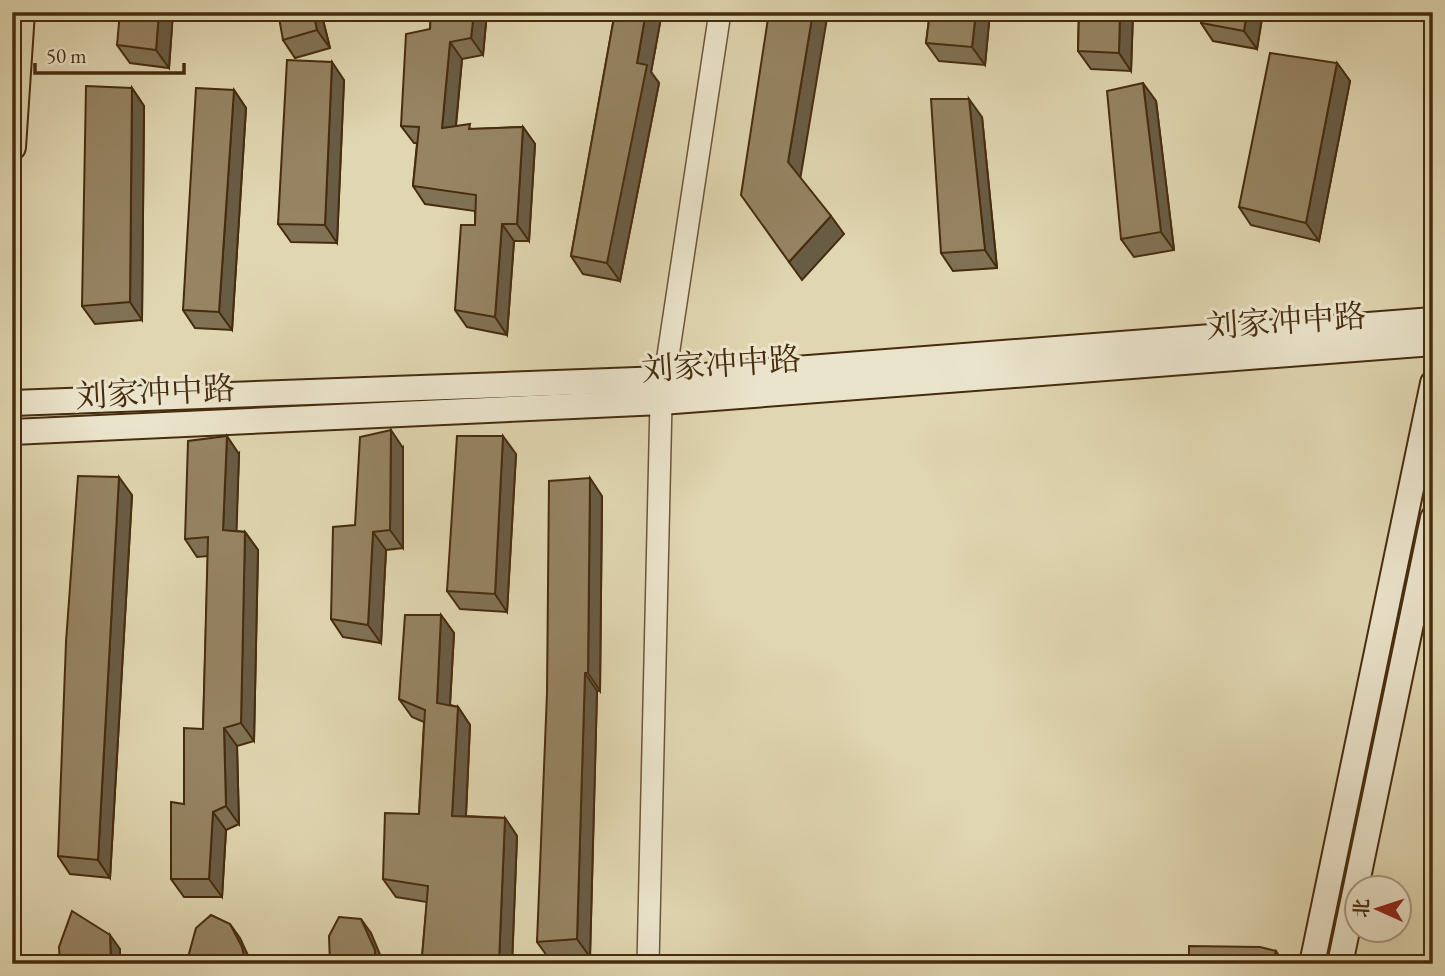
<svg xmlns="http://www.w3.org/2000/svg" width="1445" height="976" font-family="'EB Garamond','Noto Serif SC',serif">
  <rect width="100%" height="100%" fill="#e0d6b1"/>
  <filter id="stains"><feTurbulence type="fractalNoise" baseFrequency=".00286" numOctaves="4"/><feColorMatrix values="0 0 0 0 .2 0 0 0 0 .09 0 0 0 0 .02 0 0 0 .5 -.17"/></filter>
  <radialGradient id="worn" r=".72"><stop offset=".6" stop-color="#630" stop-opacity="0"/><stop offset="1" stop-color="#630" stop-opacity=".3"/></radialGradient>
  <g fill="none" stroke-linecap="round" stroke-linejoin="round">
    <g stroke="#6c5637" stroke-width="24">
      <path id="tertiary" d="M648,964L661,402L720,12"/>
    </g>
    <g stroke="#462c0e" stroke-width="28">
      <g id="secondary">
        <path d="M12,403L664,379L1433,320"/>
        <path d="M12,432L661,402L1433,343"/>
        <path d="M1312,964L1433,383"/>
        <path d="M1340,964L1433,518"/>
      </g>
    </g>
    <g stroke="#462c0e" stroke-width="30">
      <path id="primary" d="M12,147L21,12"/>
    </g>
    <use href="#tertiary" stroke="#ebe4cc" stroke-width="21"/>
    <use href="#secondary" stroke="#ebe4cc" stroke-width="24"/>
    <use href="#primary" stroke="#e0d6b1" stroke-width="26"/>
  </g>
  <g fill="#817255" stroke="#462c0e" stroke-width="2">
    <path d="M173,12L169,68L130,63L117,45Z"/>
    <path d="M321,12L330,48L295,58L283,40Z"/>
    <path d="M431,12H487L483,55L462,59L456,126L473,129L523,127L535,144L529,241H514L507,335L467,327L455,310L475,225V211L425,204L413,186L417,143H414L401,126L430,29Z"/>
    <path d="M615,12H662L651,72L659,83L620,281L583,274L571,256Z"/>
    <path d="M930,12H990L985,65L939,61L926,43Z"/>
    <path d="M1079,12H1133L1131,71L1091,69L1078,51Z"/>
    <path d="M1203,12H1263L1257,49L1213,41L1201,23Z"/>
    <path d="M1337,63L1350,81L1319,241L1251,225L1239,207Z"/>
    <path d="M344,80L337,243L291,242L278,224Z"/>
    <path d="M132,88L144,106L142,320L95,324L82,306Z"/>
    <path d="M234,90L246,108L232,330L195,328L183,310Z"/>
    <path d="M1156,101L1174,250L1134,257L1121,239Z"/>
    <path d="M982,117L997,268L953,271L941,253Z"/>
    <path d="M403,448V548L386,550L381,643L343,637L331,619L355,525Z"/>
    <path d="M239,454L236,531L245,532L258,550L254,741L237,746L239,824L226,830L222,897H184L171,879L184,804L203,729L208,556L197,557L185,539Z"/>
    <path d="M516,454L507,612L460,609L447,591Z"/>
    <path d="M132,495L110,878L70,874L58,856Z"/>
    <path d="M602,496L600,691H597L590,957L550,960L537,942Z"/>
    <path d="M441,615L454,633L450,705L458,707L470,725L466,816L505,818L517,836L512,964H427L422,957L427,902L396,897L383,879L419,814L424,722L412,717L399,699Z"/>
  </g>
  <g fill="#695c45" stroke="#462c0e" stroke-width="2">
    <path d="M159,12H173L169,68L156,50Z"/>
    <path d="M313,12H321L330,48L317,30Z"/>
    <path d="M474,12H487L483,55L471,38Z"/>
    <path d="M646,12H662L651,72L659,83L620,281L607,263L637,63Z"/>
    <path d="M813,12H828L800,180L788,162Z"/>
    <path d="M976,12H990L985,65L972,47Z"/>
    <path d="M1120,12H1133L1131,71L1119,53Z"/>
    <path d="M1247,12H1263L1257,49L1244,31Z"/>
    <path d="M450,42L462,59L454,145L442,128Z"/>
    <path d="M332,62L344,80L337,243L325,225Z"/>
    <path d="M1337,63L1350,81L1319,241L1306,223Z"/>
    <path d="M1143,83L1156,101L1174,250L1161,232Z"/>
    <path d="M132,88L144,106L142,320L130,302Z"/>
    <path d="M234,90L246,108L232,330L219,312Z"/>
    <path d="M969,99L982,117L997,268L985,250Z"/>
    <path d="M523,127L535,144L529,241L517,224Z"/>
    <path d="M831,216L844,234L802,280L789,262Z"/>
    <path d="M502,224L514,241L507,335L495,317Z"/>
    <path d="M391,430L403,448V548L390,530Z"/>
    <path d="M227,436L239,454L236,548L223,530Z"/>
    <path d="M503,436L516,454L507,612L495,594Z"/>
    <path d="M119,477L132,495L110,878L98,860Z"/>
    <path d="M590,478L602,496L600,691L588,673Z"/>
    <path d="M245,532L258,550L254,741L241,723Z"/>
    <path d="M373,532L386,550L381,643L368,625Z"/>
    <path d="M441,615L454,633L449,721L437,703Z"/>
    <path d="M585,673L597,691L590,957L577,939Z"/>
    <path d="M458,707L470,725L465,834L452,816Z"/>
    <path d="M224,728L237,746L239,824L226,806Z"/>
    <path d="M213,812L226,830L222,897L209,879Z"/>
    <path d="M505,818L517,836L512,964H500L499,962Z"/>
    <path d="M361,919L371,933L384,964H375Z"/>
    <path d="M230,924L240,938L252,964H246Z"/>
    <path d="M110,935L120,949V964H111Z"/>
    <path d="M1276,951L1282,960L1281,964H1271Z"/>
  </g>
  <g fill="#968463" stroke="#462c0e" stroke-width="2">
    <path d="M120,12H159L156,50L117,45Z"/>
    <path d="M278,12H313L317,30L283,40Z"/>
    <path d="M431,12H474L471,38L450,42L442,128L470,124L469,129L523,127L517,224H502L495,317L455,310L461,225H475L476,195L413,186L419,127L401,126L406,34L430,29Z"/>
    <path d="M615,12H646L637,63L647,65L607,263L571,256Z"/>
    <path d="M769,12H813L788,162L831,216L789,262L741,195Z"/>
    <path d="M930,12H976L972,47L926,43Z"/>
    <path d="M1079,12H1120L1119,53L1078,51Z"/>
    <path d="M1203,12H1247L1244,31L1201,23Z"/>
    <path d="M1270,53L1337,63L1306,223L1239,207Z"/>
    <path d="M287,60L332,62L325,225L278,224Z"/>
    <path d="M1143,83L1161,232L1121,239L1107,91Z"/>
    <path d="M86,86L132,88L130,302L82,306Z"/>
    <path d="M196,88L234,90L219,312L183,310Z"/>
    <path d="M931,99H969L985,250L941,253Z"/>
    <path d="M391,430L390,530L373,532L368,625L331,619L333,527L355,525L360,437Z"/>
    <path d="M227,436L223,530L245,532L241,723L224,728L226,806L213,812L209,879H171V802L184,804V728L203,729L208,537L185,539L188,441Z"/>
    <path d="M457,436H503L495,594L447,591Z"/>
    <path d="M78,476L119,477L98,860L58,856L66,642Z"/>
    <path d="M590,478L588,673H585L577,939L537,942L547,693L549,481Z"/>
    <path d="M405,615H441L437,703L458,707L452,816L505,818L499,962L422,957L428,886L383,879L385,813L419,814L425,710L399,699Z"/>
    <path d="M72,911L110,935L111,964H60L59,947Z"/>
    <path d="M211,915L230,924L242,947L246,964H188L187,961L196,928Z"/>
    <path d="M339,917L361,919L375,950V964H330L329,936Z"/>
    <path d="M1189,946L1260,947L1276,951L1271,964H1189Z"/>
  </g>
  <g text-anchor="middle" stroke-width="6" stroke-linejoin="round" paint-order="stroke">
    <g font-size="32" fill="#462c0e" stroke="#ebe4cc">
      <text transform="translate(1286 321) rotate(-4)" y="11">刘家冲中路</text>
      <text transform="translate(721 364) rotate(-4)" y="11">刘家冲中路</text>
      <text transform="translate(155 392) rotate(-3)" y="11">刘家冲中路</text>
    </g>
  </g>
  <rect width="1445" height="976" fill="none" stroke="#e0d6b1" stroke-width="42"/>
  <rect x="14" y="14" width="1417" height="948" fill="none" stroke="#462c0e" stroke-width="3.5"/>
  <rect x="21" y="21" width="1403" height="934" fill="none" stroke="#462c0e" stroke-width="2"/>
  <g transform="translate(1378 909) rotate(273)"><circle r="33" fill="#ebe4cc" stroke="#a99a80" stroke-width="2"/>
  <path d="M0-5L12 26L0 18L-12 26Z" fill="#8f2418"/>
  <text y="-10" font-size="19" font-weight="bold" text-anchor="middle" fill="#462c0e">北</text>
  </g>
  <path d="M35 63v10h149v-10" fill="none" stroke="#462c0e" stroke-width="3.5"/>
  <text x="46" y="63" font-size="21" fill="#462c0e" stroke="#ebe4cc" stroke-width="5" paint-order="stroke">50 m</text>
  <rect width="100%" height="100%" filter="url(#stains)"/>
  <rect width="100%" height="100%" fill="url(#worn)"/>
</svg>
